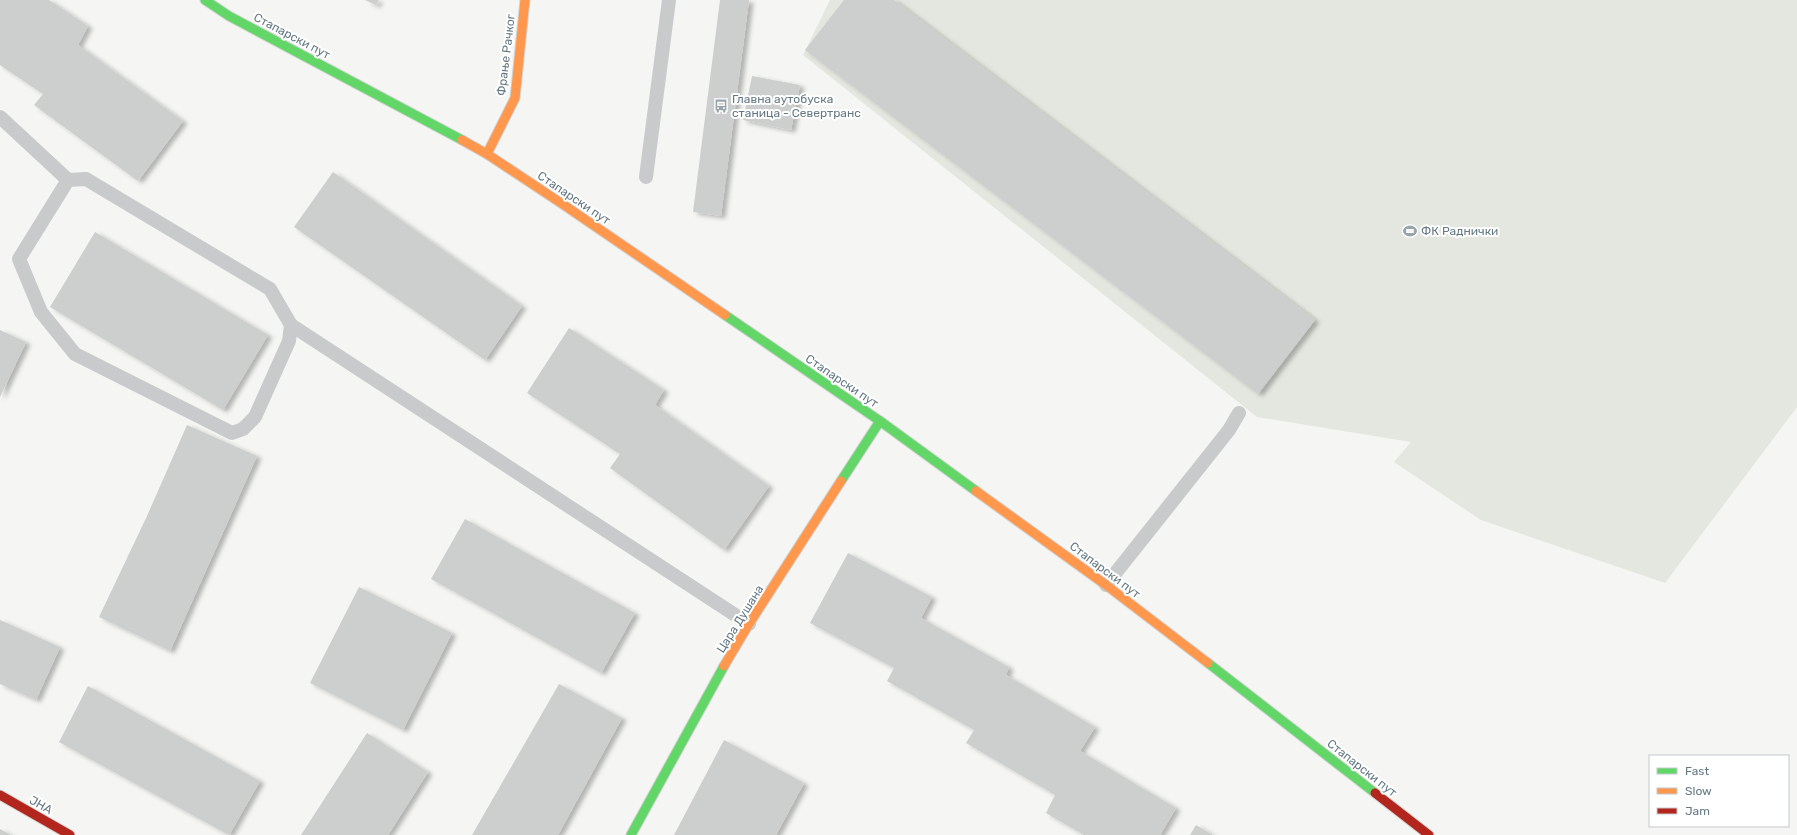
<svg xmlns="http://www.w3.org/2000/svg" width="1797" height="835" font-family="Rubik,sans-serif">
  <defs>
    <filter id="shadow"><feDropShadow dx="4.5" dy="2.5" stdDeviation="2" flood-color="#0004"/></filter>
  </defs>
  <rect width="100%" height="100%" fill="#f5f5f3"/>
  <path fill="#e4e7e0" d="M830,0H1797V407L1665,583L1481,520L1394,462L1411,442L1257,417L803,55Z"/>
  <g fill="#cdcece" filter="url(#shadow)">
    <path d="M0,0H49L88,26L78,45L183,121L138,181L34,105L43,94L0,65Z"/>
    <path d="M365,0H379L376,5Z"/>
    <path d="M720,0H749L721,216L693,212Z"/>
    <path d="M844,0H894L1315,320L1258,394L805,50Z"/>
    <path d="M752,76L800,85L791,130L743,120Z"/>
    <path d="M333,172L522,306L485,360L294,227Z"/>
    <path d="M95,232L268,335L223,410L50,307Z"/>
    <path d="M569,328L664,390L655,405L769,486L724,550L610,468L620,454L527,393Z"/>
    <path d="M0,330L26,342L0,397Z"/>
    <path d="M187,425L257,456L170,651L99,617L147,516Z"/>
    <path d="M465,519L635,613L601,673L431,579Z"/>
    <path d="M848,553L932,597L921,618L1009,667L1006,675L1095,727L1080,751L1176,808L1160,835H1084L1046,813L1055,795L966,743L974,730L887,681L894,668L810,623Z"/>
    <path d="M359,587L452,633L403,730L310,683Z"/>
    <path d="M0,620L60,647L36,700L0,684Z"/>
    <path d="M559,684L622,718L558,835H472Z"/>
    <path d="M88,686L260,781L229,835L59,742Z"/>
    <path d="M367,733L428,772L388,835H301Z"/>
    <path d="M724,740L804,783L776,835H674Z"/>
    <path d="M1196,825L1213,835H1190Z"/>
    <path d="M0,829L11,835H0Z"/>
  </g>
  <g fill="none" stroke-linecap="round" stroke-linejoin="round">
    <g stroke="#d1d3d3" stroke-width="11">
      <g id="fast">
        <path d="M205,0L229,16L462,140"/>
        <path d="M725,315L880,421L976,491"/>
        <path d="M841,481L880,421"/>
        <path d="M1208,663L1375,793"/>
        <path d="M631,835L724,666"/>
      </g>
    </g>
    <g stroke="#d1d3d3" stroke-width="11">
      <g id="slow">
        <path d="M462,140L487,154L561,203L725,315"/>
        <path d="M487,154L515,98L525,0"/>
        <path d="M976,491L1106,585L1208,663"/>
        <path d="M724,666L749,624L841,481"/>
      </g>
    </g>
    <g stroke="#d1d3d3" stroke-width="11">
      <g id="jam">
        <path d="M1375,793L1429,835"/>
        <path d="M0,795L70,835"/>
      </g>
    </g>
    <g stroke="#c9cacb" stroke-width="14">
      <path d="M0,117L68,180L86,179L270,289L291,325L749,624"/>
      <path d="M646,177L669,0"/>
      <path d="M68,180L19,259L41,312L75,354L232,433L243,429L255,417L289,341L291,325"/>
      <path d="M1106,585L1229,430L1239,413"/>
    </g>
    <use href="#fast" stroke="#63d668" stroke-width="9"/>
    <use href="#slow" stroke="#ff974d" stroke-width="9"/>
    <use href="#jam" stroke="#b3261e" stroke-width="9"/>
  </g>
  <defs>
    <g id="bus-bare" transform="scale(1.08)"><path d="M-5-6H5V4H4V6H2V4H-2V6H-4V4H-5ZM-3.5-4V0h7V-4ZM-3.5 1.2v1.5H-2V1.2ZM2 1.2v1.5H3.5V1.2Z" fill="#97a4ab" stroke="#fff" stroke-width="2.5" paint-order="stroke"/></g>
    <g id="stadium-bare" transform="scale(1.08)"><path d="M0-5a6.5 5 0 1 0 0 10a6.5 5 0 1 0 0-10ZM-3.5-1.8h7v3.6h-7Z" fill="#97a4ab" stroke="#fff" stroke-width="2.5" paint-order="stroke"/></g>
  </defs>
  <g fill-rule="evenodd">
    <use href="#bus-bare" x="721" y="106"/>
    <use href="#stadium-bare" x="1410" y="231"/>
  </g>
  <g text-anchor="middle" stroke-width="4" stroke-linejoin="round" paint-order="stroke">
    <g font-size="12" fill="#647984" stroke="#fff">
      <text transform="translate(292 36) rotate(28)" y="4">Стапарски пут</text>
      <text transform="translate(506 55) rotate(-83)" y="4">Фрање Рачког</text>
      <text transform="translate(574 198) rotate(34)" y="4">Стапарски пут</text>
      <text transform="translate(842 381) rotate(34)" y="4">Стапарски пут</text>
      <text transform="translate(1105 570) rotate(37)" y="4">Стапарски пут</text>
      <text transform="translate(740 619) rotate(-58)" y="4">Цара Душана</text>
      <text transform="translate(1362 768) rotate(38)" y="4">Стапарски пут</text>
      <text transform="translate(41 805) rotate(30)" y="4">ЈНА</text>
    </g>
    <g font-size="12" fill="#647984" stroke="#fff" text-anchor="start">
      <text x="732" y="103">Главна аутобуска<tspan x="732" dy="14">станица - Севертранс</tspan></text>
      <text x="1421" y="235">ФК Раднички</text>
    </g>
  </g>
  <rect x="1649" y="755" width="140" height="72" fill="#ffffff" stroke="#c1c9ce"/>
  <rect x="1657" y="768" width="20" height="6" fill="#63d668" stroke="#c1c9ce"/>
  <text x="1685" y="775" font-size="12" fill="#647984">Fast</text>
  <rect x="1657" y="788" width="20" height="6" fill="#ff974d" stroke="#c1c9ce"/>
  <text x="1685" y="795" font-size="12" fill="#647984">Slow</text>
  <rect x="1657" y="808" width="20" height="6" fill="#b3261e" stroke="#c1c9ce"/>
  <text x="1685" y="815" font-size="12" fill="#647984">Jam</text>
</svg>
